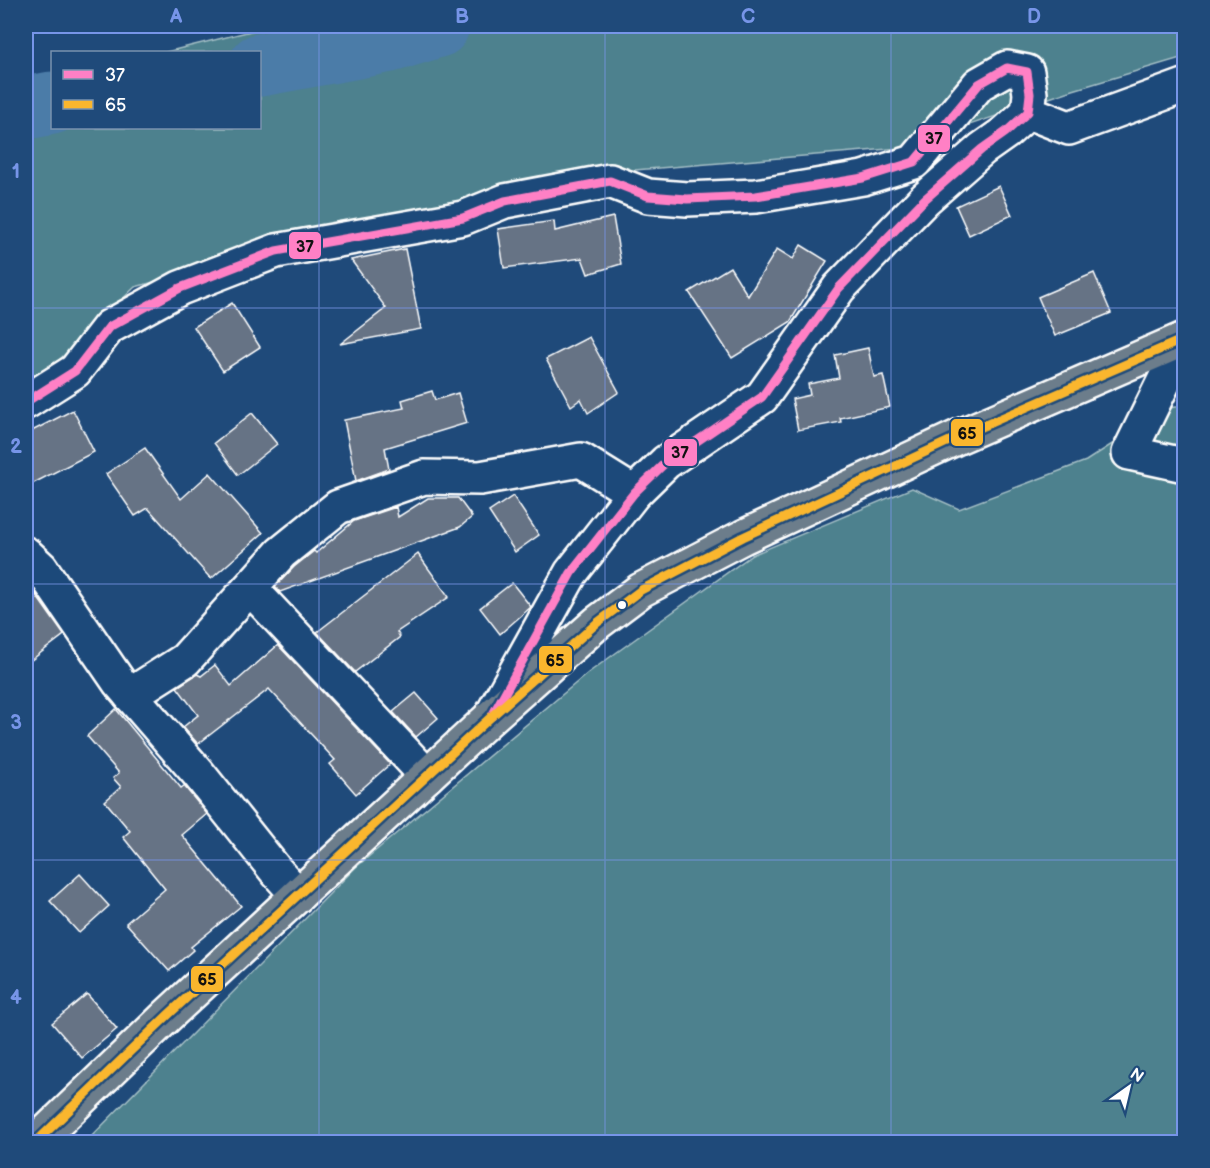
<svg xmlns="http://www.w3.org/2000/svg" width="1210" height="1168" font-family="'Balsamiq Sans',sans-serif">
  <rect width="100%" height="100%" fill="#1f4a7a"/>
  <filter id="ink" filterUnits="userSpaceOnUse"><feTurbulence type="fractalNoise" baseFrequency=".0167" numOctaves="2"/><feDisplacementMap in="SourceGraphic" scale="12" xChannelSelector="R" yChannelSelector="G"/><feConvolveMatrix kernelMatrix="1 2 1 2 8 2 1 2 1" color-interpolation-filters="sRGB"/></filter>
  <g filter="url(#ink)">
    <g fill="#4d818e" stroke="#a6c0c6" stroke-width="1.5">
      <path d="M271,26H1184V57L1073,90L901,148L562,176L135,287L58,361L26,381V89L52,82V128H260V52H166Z"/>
      <path d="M1184,406V1136L1171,1142H86L355,868L588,673L752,555L912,488L959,509L1086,461L1168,408Z"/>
    </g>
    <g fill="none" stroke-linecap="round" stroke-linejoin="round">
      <g stroke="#4b7ba8" stroke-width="63">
        <path d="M260,65L390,41L438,26"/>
        <path d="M26,108L52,103"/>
      </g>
    </g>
    <g fill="#667385" stroke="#fff" stroke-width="1.5">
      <path d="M999,186L1012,215L969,235L956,206Z"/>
      <path d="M613,217L621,264L588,274L582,258L504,268L498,229L554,221L555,231Z"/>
      <path d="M801,245L827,261L790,322L732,358L689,292L730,267L748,296L777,249L793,259Z"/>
      <path d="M405,249L421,329L340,344L386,308L351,260Z"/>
      <path d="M1094,273L1111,313L1055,336L1038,297Z"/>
      <path d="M232,303L260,347L223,371L194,327Z"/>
      <path d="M589,337L619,392L588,413L581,399L571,406L546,359Z"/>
      <path d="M868,348L874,377L883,375L890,407L840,418L841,422L798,430L792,399L810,395L808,384L839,378L835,355Z"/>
      <path d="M432,391L435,400L458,393L467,423L385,448L389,469L356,481L344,420L404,408L402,400Z"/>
      <path d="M73,410L94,452L26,487V434Z"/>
      <path d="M252,413L277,444L238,475L214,443Z"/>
      <path d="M145,448L181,499L210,473L263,533L211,579L148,508L135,516L106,474Z"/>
      <path d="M513,496L539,535L515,552L489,512Z"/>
      <path d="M428,498H458L472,517L460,527L280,592L275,587L294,567L314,551L316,553L354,521L396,507L398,517Z"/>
      <path d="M418,554L449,597L397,632L400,637L355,672L317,632Z"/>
      <path d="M26,581L64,635L26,664Z"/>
      <path d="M512,583L531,607L500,634L480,608Z"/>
      <path d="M278,645L390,764L356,794L330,764L335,760L269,689L198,744L183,727L198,715L177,687L197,674L201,676L215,665L231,686Z"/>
      <path d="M416,693L438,718L416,737L393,712Z"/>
      <path d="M116,709L181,788L184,786L207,814L182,835L241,906L191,947L193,950L169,971L126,923L165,889L123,837L130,831L105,801L121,787L113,778L119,773L87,736Z"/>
      <path d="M80,874L109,906L79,933L50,901Z"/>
      <path d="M87,994L117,1029L82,1058L52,1023Z"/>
    </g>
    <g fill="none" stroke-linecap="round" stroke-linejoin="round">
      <g stroke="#fff" stroke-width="38">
        <g id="minor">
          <path d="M1028,112L1069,128L1184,86"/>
          <path d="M1174,361L1129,453L1184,465"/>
          <path d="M26,402L75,371L109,327L180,288L276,251L463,218L505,201L610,181L648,196L687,199L756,196L863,178L914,162L979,84L1007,68L1027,72L1030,94L1028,112L1006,132L982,149L925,199L839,288L762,397L666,462L634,493L571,573L492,715"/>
          <path d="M26,554L41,568L119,682L198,773L277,872L298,895"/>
          <path d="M251,589L427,776"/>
          <path d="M130,695L185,660L281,553L338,507L424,477L480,478L581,460L634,493"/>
        </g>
      </g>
      <g stroke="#fff" stroke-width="38">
        <path id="major" d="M36,1142L168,1015L492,716L597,623L641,590L743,537L960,436L1184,339"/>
      </g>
      <use href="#minor" stroke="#1f4a7a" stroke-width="33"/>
      <use href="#major" stroke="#6c7d8b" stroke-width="33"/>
      <g stroke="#1f4a7a" stroke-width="14">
        <path id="bus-1" d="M26,402L75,371L109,327L180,288L276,251L463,218L505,201L610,181L648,196L687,199L756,196L863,178L914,162L979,84L1007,68L1027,72L1030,94L1028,112L1006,132L982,149L925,199L839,288L762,397L666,462L634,493L571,573L492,716"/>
      </g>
      <g stroke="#1f4a7a" stroke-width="14">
        <path id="bus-2" d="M36,1142L168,1015L492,716L597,623L641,590L743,537L960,436L1184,339"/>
      </g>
      <use href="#bus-1" stroke="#ff80c5" stroke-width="9"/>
      <use href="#bus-2" stroke="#fab62d" stroke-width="9"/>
    </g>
  </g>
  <path fill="none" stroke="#7795e8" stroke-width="1.5" stroke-opacity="0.55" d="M319,26V1142M605,26V1142M891,26V1142M26,308H1184M26,584H1184M26,860H1184"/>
  <circle fill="#fff" stroke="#1f4a7a" stroke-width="2" cx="622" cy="605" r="5"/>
  <g stroke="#1f4a7a" stroke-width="2">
    <rect x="917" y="124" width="34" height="29" rx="6" fill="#ff80c5"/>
    <rect x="288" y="231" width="34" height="29" rx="6" fill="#ff80c5"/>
    <rect x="950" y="418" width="34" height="29" rx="6" fill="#fab62d"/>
    <rect x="663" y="438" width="35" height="29" rx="6" fill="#ff80c5"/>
    <rect x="538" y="645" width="35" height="29" rx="6" fill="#fab62d"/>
    <rect x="190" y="965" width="34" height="28" rx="6" fill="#fab62d"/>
  </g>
  <g font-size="16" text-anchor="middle" font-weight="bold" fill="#111">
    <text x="934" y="144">37</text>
    <text x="305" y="252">37</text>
    <text x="967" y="439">65</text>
    <text x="680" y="458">37</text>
    <text x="555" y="666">65</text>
    <text x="207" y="985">65</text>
  </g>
  <rect width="1210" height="1168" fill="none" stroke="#1f4a7a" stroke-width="66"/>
  <rect x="51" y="51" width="210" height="78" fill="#1f4a7a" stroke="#7992af" stroke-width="1.5"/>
  <rect x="63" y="70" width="30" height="9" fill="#ff80c5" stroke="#7992af" stroke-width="1.5"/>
  <text x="105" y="81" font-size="18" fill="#ffffff">37</text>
  <rect x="63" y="100" width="30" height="9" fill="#fab62d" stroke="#7992af" stroke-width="1.5"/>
  <text x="105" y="111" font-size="18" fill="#ffffff">65</text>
  <g transform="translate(1129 1087) rotate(34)" stroke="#1f4a7a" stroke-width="4.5" paint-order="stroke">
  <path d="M0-4.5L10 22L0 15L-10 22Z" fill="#ffffff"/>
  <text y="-9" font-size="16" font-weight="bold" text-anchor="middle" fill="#ffffff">N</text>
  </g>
  <rect x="33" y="33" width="1144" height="1102" fill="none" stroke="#7795e8" stroke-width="2"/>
  <g font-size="20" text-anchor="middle" font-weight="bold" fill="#7795e8">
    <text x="176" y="23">A</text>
    <text x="462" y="23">B</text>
    <text x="748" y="23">C</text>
    <text x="1034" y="23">D</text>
    <text x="16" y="178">1</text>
    <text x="16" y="453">2</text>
    <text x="16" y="729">3</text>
    <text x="16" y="1004">4</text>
  </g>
</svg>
